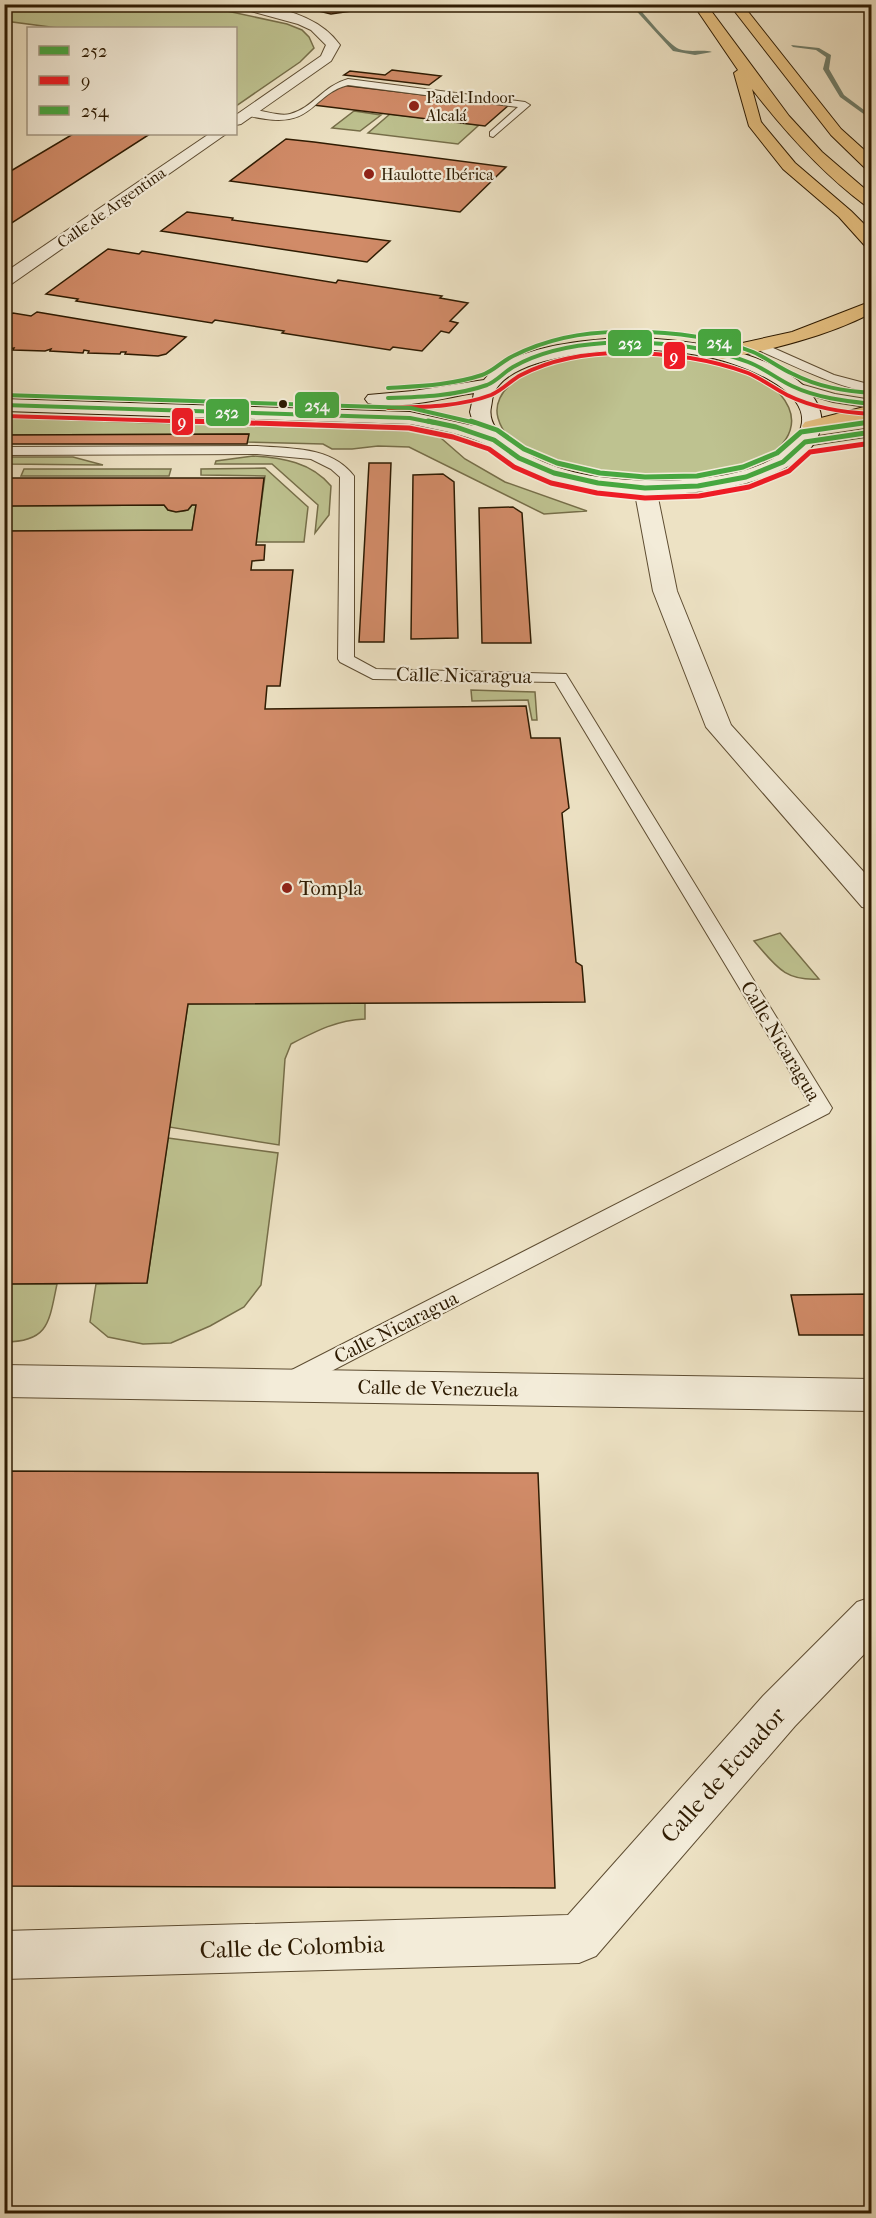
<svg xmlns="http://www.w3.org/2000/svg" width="876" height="2218" font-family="'IM FELL French Canon',serif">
  <rect width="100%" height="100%" fill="#ede2c4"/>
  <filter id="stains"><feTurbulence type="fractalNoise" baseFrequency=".00333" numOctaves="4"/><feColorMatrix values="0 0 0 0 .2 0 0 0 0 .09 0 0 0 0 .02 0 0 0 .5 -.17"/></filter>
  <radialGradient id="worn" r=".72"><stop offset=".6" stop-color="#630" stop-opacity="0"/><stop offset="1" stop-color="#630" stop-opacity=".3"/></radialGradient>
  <g fill="#bec290" stroke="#766e49" stroke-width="1.5">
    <path d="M5,4L199,5L287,24L302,30L309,37L314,48L300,62L236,106V28H58L5,21Z"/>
    <path d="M354,111L381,115L360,131L332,128Z"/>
    <path d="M390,114L479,125L458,144L368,133Z"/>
    <path d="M639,351C685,353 746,359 780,394C792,408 796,423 786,439C747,500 518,492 498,418C494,404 502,391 513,382C547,354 597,352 639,351Z"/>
    <path d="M5,418L434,432L465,459L505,482L587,511L544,514L409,447L378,446L352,449H332L323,444L247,442L248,434L5,435Z"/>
    <path d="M253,456C283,458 311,462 331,486L329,515L315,533L318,505L272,464H215L216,461Z"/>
    <path d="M5,457H73L103,465L5,464Z"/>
    <path d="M265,468L308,507L304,542H256L265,476L201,475V469Z"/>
    <path d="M24,469H171L169,476H21Z"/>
    <path d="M164,505L168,510C176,512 188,513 192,505H196L192,530L5,531V520L9,506Z"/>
    <path d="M471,690L535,692L537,720H532L528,700L472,701Z"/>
    <path d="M780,933L819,979C784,981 776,966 754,941Z"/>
    <path d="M365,1003V1019C337,1020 316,1031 291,1044L285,1059L279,1145L169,1127L188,1004Z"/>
    <path d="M168,1138L278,1153L261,1285L244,1307L210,1326L171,1343L143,1344L108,1337L90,1322L96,1284L147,1283Z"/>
    <path d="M5,1284H57C49,1322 49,1342 5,1342Z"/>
  </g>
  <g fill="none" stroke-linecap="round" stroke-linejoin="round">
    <g fill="#6f7d6a" fill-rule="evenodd">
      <path d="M635,4C644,14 670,46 679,49C690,53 703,49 712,52L695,55L673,51L630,4Z"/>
      <path d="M791,45L819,48L831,55L829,69L844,95L872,116V120L840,97L823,69L826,57L816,50L793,47Z"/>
    </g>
  </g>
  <g fill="#d18b68" stroke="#2e1b02" stroke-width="1.5">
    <path d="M290,4H399L331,14Z"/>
    <path d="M392,70L441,76L429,85L344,75L350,71L385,75Z"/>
    <path d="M341,85L509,105L485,126L313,105Z"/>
    <path d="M73,134H150L4,228V175Z"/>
    <path d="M286,139L314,142L506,167L460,212L230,181Z"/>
    <path d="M187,212L233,218L232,220L390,241L367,262L161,231Z"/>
    <path d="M108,249L139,254L142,251L336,283L338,280L442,296L440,298L468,303L450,321L458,323L449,333L441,331L422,351L393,347L390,350L282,333L284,331L215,320L212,323L76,301L78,299L46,294Z"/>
    <path d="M37,312L186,337L166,354L158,356L125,354L126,352H121L120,354L88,353L89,351L84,350L83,353L50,351L51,349L45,351L13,350L14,348L4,350V319L13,313L31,316Z"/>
    <path d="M249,434L247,444H4V435Z"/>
    <path d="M369,463H391L384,642H359Z"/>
    <path d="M443,474L454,482L458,638L411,639L413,475Z"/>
    <path d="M4,478H264L256,545H265L264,560L252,561L251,570H293L280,686H267L265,709L526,706L531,738H560L569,808L562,813L576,962L582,966L585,1002L188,1004L147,1283L4,1284V531L192,530L196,505H192L188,510L176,512L168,510L164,505L9,506L4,520Z"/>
    <path d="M513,507L522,513L531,643H482L479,508Z"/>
    <path d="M872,1294V1335H799L791,1295Z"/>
    <path d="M4,1471L538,1473L555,1888L4,1886Z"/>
  </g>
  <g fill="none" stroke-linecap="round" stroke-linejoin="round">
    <g stroke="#5e4d32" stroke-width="2">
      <g id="lane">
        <path d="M348,79L525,102L530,105L493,137L490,136V132L518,107L348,85C313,94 314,126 266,119C259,118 249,117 243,113C254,105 276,118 290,114C313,108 323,86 348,79Z"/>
        <path d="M762,343L834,375L872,385V393C831,385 795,366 758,350L756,347Z"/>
        <path d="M793,382L835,394L872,400V408L833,402L789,389L787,386L789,383Z"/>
        <path d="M872,428V436L805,446L798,442L805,438Z"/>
        <path d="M257,446C291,449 331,446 354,476V657L376,669L566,674L832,1108L829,1113L289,1393L280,1390L277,1383L280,1376L810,1105L555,682L373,679L340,662L338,659L340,477L331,469L311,459L257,454L4,455V447Z"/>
      </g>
    </g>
    <g stroke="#5e4d32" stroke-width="2">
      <g id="street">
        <path d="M225,4C265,4 315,10 340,45L331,61L241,124L236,125V115L321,56L326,45L311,30L298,24Z"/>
        <path d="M209,134H226L10,285L4,286V273Z"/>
        <path d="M645,482L653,483L656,488L677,591L731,725L872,881V909L862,907L706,727L653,591L634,488L637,483Z"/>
        <path d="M4,1365L872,1379V1411L4,1397Z"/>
        <path d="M872,1597V1646L795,1726L596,1956L579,1963L4,1979V1931L568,1915L763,1696L857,1602Z"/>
      </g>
    </g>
    <g stroke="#2e1b02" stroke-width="2">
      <path id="secondary" d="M632,337C688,341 750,346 797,380C811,391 824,408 821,426C813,472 735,489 696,492C642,497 582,494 531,472C520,467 509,462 499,455C494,451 490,446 485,444C461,433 435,429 410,424L4,411V399L410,412L474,426L470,412L474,393C443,398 398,411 368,403L365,399L368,395L413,391L484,380C513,344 589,340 632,337ZM632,349C659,350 687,352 713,358C743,365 823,394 797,436C767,489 634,485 582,474C561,470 538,461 519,449C505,440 487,426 491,407C492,403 492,397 494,393C510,357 597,351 632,349Z"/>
    </g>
    <g stroke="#2e1b02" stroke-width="2">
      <g id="highway">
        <path d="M693,4H706L789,116L822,152L872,195V208L866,206C822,173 786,133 752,89L761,122L795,163L851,211L872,232V248L866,247L839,217L783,169L749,126L734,73L738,70Z"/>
        <path d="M729,4H742L841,129L872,157V171L866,169L831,135Z"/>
        <path d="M872,301V313C824,337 774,349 722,359L715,357L712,353L715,349L792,332Z"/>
        <path d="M872,405V417L812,432L805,430L802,426L805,422Z"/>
      </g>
    </g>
    <use href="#lane" fill="#f3ecd9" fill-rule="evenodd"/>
    <use href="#street" fill="#f3ecd9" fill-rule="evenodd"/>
    <use href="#secondary" fill="#f3ecd9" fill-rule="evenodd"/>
    <use href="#highway" fill="#e6c182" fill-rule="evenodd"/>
    <g stroke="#f3ecd9" stroke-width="6">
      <g id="bus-1-far1">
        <path d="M388,398C421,397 456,396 487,385C497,381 504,372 513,367C541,351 573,345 605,343C653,341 703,345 748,362C764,368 777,379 792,386C817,398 845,401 872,404"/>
        <path d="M4,405L410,418L435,423"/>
      </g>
    </g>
    <g stroke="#f3ecd9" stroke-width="8">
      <path id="bus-1" d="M428,421L456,427L494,440L519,458L554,473L598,483L645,488L698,486L746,477L783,462L805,442L872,432"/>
    </g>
    <g stroke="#f3ecd9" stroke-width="6">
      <g id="bus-2-far1">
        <path d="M388,408C422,407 459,407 491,395C503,390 511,380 521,375C552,359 588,353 623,353C665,353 708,358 748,373C762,379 774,388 787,395C813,408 842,412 871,414"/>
        <path d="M4,416L239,423"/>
      </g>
    </g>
    <g stroke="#f3ecd9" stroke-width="8">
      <path id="bus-2" d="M188,421L409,428L453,437L489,449L514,467L551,483L597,493L645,498L699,496L749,487L789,471L810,452L872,443"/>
    </g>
    <g stroke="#f3ecd9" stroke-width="6">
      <g id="bus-3-far1">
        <path d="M388,388C420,386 452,385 482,375C494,371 502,361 513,356C545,340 583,332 619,332C663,331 712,336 753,352C767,358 779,368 793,374C818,387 844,391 872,393"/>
        <path d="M4,395L411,408L476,423"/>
        <path d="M863,423L870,422"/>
      </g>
    </g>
    <g stroke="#f3ecd9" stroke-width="8">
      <path id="bus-3" d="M471,421L497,430L524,449L557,463L600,473L645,477L697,476L743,467L777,453L801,432L870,422"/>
    </g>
    <use href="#bus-1-far1" stroke="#47a740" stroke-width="4"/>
    <use href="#bus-1" stroke="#47a740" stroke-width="5"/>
    <use href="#bus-2-far1" stroke="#ee1c25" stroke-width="4"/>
    <use href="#bus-2" stroke="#ee1c25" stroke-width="5"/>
    <use href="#bus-3-far1" stroke="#47a740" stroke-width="4"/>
    <use href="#bus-3" stroke="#47a740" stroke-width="5"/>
  </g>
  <g fill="#8f2418" stroke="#f3ecd9" stroke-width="2">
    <circle cx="414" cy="106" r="6"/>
    <circle cx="369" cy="174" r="6"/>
    <circle cx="287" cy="888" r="6"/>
  </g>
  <circle fill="#2e1b02" stroke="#f3ecd9" stroke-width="2" cx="283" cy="404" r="5"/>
  <g text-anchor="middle" stroke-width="4.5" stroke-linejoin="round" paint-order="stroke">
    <g font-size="16" fill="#2e1b02" stroke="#f3ecd9" text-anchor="start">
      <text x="426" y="103">Padel Indoor<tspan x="426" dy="18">Alcalá</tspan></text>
      <text x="381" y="180">Haulotte Ibérica</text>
    </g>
    <g font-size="16" fill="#2e1b02" stroke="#f3ecd9">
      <text transform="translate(111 207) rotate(-35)" y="6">Calle de Argentina</text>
    </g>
    <g font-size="20" fill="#2e1b02" stroke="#f3ecd9">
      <text transform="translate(464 675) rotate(1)" y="7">Calle Nicaragua</text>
      <text transform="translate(781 1041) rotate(59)" y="7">Calle Nicaragua</text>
      <text transform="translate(396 1327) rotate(-27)" y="7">Calle Nicaragua</text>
      <text transform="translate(438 1388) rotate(1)" y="7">Calle de Venezuela</text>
    </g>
    <g font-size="20" fill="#2e1b02" stroke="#f3ecd9" text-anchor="start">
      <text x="299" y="895">Tompla</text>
    </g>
    <g font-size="24" fill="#2e1b02" stroke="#f3ecd9">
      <text transform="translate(723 1775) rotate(-48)" y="8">Calle de Ecuador</text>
      <text transform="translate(292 1947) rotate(-2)" y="8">Calle de Colombia</text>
    </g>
  </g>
  <g stroke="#f3ecd9" stroke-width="2">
    <rect x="697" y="328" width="45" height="29" rx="6" fill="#47a740"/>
    <rect x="607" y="329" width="46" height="28" rx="6" fill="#47a740"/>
    <rect x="663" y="341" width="23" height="29" rx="6" fill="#ee1c25"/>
    <rect x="294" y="391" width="46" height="28" rx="6" fill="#47a740"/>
    <rect x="205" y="398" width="45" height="29" rx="6" fill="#47a740"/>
    <rect x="171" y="407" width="23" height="29" rx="6" fill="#ee1c25"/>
  </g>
  <g font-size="16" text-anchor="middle" font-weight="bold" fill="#fff">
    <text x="719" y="348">254</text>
    <text x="630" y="349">252</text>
    <text x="674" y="362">9</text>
    <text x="317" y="411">254</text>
    <text x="227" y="418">252</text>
    <text x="182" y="427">9</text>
  </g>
  <rect width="876" height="2218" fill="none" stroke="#ede2c4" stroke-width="24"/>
  <rect x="6" y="6" width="864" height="2206" fill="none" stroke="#2e1b02" stroke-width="3"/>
  <rect x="12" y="12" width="852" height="2194" fill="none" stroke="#2e1b02" stroke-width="1.5"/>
  <rect x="27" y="27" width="210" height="108" fill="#f3ecd9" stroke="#a49883" stroke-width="1.5"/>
  <rect x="39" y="46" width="30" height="9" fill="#47a740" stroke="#a49883" stroke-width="1.5"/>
  <text x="81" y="57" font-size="18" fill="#2e1b02">252</text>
  <rect x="39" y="76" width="30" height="9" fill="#ee1c25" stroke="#a49883" stroke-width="1.5"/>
  <text x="81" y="87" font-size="18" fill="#2e1b02">9</text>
  <rect x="39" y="106" width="30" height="9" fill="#47a740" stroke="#a49883" stroke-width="1.5"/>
  <text x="81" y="117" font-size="18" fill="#2e1b02">254</text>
  <rect width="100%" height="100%" filter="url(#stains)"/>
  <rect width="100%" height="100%" fill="url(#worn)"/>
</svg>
